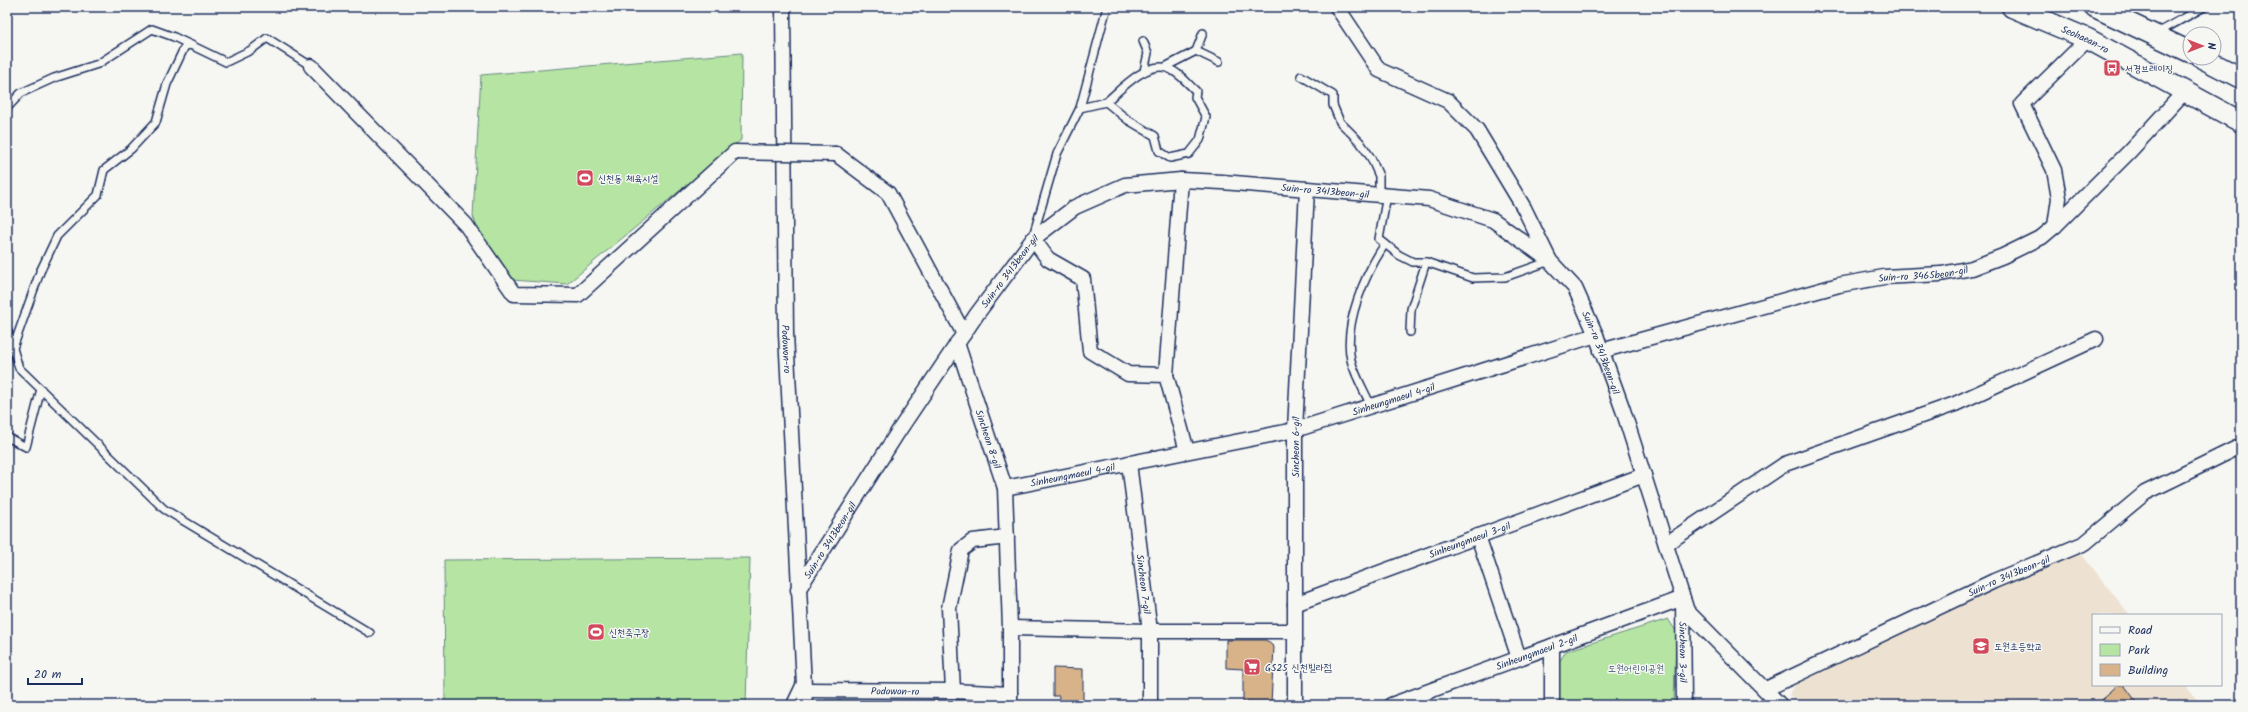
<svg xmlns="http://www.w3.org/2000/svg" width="2248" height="712" font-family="Kalam,'Poor Story',sans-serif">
  <rect width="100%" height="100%" fill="#f6f6f2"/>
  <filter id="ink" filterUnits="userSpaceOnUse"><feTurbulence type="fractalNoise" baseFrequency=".025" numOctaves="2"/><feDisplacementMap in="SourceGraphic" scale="8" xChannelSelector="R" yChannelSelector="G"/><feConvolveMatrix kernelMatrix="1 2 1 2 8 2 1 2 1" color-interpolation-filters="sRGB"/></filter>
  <g filter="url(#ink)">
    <path fill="#ede2d2" d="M2079,551L2130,615H2093V685H2185L2201,705H1798L1789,695L1798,677Z"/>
    <g fill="#b5e4a3" stroke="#688a80">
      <path d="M742,53L741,140L567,284L512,280L480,237L473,216L481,75Z"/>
      <path d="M750,558L746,705H445L444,560Z"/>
      <path d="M1668,619L1676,631L1674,705H1558L1556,667L1566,651Z"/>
      <path d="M825,700L994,701V705H825Z"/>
    </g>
    <g fill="#d8b389" stroke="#1b2f5e">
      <path d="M1226,640H1266L1274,647L1271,703L1243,702V669L1226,668Z"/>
      <path d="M1053,668L1083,669V705H1058L1059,696H1053Z"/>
      <path d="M2118,685H2124L2139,705H2095Z"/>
    </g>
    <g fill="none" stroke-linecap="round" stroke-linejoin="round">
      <g stroke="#1b2f5e" stroke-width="10">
        <g id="service">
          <path d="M2157,33L2204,7"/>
          <path d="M1143,41L1148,53L1144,71"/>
          <path d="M1196,51L1203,33"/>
          <path d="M1165,67L1196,51L1219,62"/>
          <path d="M1301,76L1333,95V105L1340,122L1360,142L1371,158L1379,176V194"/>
          <path d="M7,108L21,93L54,78L98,64L152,29L174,37L226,62L251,50L267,38L311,66"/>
          <path d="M1080,108L1106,102L1128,120L1155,136L1159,151L1170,158L1189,154L1200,140L1206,117L1195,97L1196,91C1187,83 1179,72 1167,68C1147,61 1120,90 1106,102"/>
          <path d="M1387,195L1379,239L1399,255L1413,262H1426L1473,278L1505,277L1550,261"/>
          <path d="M1033,236L1057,154L1080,108L1107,7"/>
          <path d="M7,329L19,368L164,509L370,633"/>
          <path d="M1410,332L1411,309L1426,262"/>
          <path d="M13,348L40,272L57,236L98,195L104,170L131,149L156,122L167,84L185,46L191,45"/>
          <path d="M1371,406C1365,392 1355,376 1351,360C1343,324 1365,274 1385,244"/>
          <path d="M7,437L26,447L41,389"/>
          <path d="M790,705L801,682"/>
        </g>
      </g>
      <g stroke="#1b2f5e" stroke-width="17">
        <g id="minor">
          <path id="s1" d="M783,7L786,334L805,705"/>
          <path d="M1337,7L1379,70L1448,101L1477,130L1524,208L1549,259"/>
          <path d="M311,66L466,225L514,294L578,295L735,152"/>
          <path d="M836,154L888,193L964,334"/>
          <path d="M2055,226L2059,198L2054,170L2022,104L2088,39"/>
          <path d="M1033,239L1048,259L1083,279L1090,351L1128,374L1166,375L1187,451"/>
          <path id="s2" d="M957,343L1005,488L1010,628V705"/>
          <path id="s3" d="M1601,351L1839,285L1884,277L1941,274L1972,268L2003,256L2042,237L2055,226L2130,151L2186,90"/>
          <path d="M1166,375L1181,180"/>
          <path id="s4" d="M1129,463L1150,631V705"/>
          <path id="s5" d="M1005,488L1295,430L1596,335"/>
          <path d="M1478,536L1519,658"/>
          <path d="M1666,544L1785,464L1955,404L2096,339"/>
          <path id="s6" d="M798,590L898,432L977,314L1033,239L1075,207L1125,185L1181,180L1222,182L1429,199L1493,220L1550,261L1575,288L1596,335L1623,410L1687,611L1780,705"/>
          <path id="s7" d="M1295,604L1644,475"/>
          <path d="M1010,628L1150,631H1294"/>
          <path id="s8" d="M1766,689L1994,581L2085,543L2145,493L2241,446"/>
          <path id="s9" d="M804,690L953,691L1010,694"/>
          <path d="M953,691L949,608L961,550L973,541L1007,537"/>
          <path id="s10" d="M1295,705V430L1307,189"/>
          <path id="s11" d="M1391,705L1683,598L1684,705"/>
          <path d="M1552,705V646"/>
        </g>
      </g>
      <g stroke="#1b2f5e" stroke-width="23">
        <g id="secondary">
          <path id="s12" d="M2012,7L2088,39L2241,122"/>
          <path d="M2095,7L2190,52"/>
          <path d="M2202,58L2241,78"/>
        </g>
      </g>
      <use href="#service" stroke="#f6f6f2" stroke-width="7"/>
      <use href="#minor" stroke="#f6f6f2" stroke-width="14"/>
      <use href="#secondary" stroke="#f6f6f2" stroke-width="20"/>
      <g stroke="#1b2f5e" stroke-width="17" stroke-linecap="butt">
        <path id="minor-bridge" d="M735,152L836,154"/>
      </g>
      <use href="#minor-bridge" stroke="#f6f6f2" stroke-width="14"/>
    </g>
  </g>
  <defs>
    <g id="bus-square" transform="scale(0.9)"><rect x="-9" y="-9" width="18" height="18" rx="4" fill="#d1495b" stroke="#f6f6f2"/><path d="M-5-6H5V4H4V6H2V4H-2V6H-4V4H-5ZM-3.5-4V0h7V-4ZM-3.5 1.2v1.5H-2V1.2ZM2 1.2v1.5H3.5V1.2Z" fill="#fff"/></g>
    <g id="stadium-square" transform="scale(0.9)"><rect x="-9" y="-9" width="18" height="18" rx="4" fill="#d1495b" stroke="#f6f6f2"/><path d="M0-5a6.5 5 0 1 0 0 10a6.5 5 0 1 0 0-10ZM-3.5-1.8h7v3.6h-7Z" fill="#fff"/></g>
    <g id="school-square" transform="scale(0.9)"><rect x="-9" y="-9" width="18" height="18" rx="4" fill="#d1495b" stroke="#f6f6f2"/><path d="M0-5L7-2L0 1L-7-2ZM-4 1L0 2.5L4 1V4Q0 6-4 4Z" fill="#fff"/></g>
    <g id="supermarket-square" transform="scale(0.9)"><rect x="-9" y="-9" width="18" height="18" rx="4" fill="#d1495b" stroke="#f6f6f2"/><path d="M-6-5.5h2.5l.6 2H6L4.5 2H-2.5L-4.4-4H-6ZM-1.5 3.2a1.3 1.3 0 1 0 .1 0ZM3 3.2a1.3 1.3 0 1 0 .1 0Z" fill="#fff"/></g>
  </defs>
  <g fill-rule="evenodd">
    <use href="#bus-square" x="2112" y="68"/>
    <use href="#stadium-square" x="585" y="178"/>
    <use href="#stadium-square" x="596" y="632"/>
    <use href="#school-square" x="1981" y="646"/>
    <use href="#supermarket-square" x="1252" y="667"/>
  </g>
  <g text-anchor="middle" stroke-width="3" stroke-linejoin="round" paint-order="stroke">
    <g font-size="10" fill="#1b2f5e" stroke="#f6f6f2">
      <text dy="4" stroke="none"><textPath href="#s12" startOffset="80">Seohaean-ro</textPath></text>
      <text dy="4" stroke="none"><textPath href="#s6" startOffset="731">Suin-ro 3413beon-gil</textPath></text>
      <text dy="4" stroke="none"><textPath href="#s6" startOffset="383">Suin-ro 3413beon-gil</textPath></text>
      <text dy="4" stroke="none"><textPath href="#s3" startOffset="332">Suin-ro 3465beon-gil</textPath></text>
      <text dy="4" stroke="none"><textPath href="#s1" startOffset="342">Podowon-ro</textPath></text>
      <text dy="4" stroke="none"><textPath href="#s6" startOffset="1079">Suin-ro 3413beon-gil</textPath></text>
      <text dy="4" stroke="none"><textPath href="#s5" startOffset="399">Sinheungmaeul 4-gil</textPath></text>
      <text dy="4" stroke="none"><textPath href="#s2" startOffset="101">Sincheon 8-gil</textPath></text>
      <text dy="4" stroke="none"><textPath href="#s10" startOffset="258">Sincheon 6-gil</textPath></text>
      <text dy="4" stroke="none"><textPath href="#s5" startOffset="69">Sinheungmaeul 4-gil</textPath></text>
      <text dy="4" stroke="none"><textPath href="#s6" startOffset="59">Suin-ro 3413beon-gil</textPath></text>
      <text dy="4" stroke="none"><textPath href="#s7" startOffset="186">Sinheungmaeul 3-gil</textPath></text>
      <text dy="4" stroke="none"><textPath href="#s8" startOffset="268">Suin-ro 3413beon-gil</textPath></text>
      <text dy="4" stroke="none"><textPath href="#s4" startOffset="122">Sincheon 7-gil</textPath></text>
      <text dy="4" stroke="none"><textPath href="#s11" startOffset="155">Sinheungmaeul 2-gil</textPath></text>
      <text dy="4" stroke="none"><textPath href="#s11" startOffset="365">Sincheon 3-gil</textPath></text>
      <text dy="4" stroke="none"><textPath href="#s9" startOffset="91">Podowon-ro</textPath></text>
    </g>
    <g font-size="10" fill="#1b2f5e" stroke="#f6f6f2" text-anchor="start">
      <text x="2125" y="72">서경브레이징</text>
      <text x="598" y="182">신천동 체육시설</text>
      <text x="609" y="636">신천축구장</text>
      <text x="1994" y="650">도원초등학교</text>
      <text x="1265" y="671">GS25 신천빌라점</text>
    </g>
    <g font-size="10" fill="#3a536c" stroke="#f6f6f2">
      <text x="1636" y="672">도원어린이공원</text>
    </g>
  </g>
  <rect width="2248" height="712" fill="none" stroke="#f6f6f2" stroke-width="24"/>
  <rect x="12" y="12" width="2224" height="688" fill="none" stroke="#1b2f5e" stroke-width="1.5" filter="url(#ink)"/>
  <rect x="2092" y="614" width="130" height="72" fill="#f6f6f2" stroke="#9ea6b7"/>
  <rect x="2100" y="627" width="20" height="6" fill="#f6f6f2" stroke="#9ea6b7"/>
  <text x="2128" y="634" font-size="12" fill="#1b2f5e">Road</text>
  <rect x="2100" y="644" width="20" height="12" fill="#b5e4a3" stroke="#9ea6b7"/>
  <text x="2128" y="654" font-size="12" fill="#1b2f5e">Park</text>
  <rect x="2100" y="664" width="20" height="12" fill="#d8b389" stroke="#9ea6b7"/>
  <text x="2128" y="674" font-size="12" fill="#1b2f5e">Building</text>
  <g transform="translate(2202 46) rotate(90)"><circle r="19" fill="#f6f6f2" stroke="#9ea6b7"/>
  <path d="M0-3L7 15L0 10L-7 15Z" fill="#d1495b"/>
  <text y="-6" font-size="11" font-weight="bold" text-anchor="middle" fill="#1b2f5e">N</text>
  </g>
  <path d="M28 678v6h54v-6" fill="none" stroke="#1b2f5e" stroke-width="2"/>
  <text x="34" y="678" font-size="12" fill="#1b2f5e" stroke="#f6f6f2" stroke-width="3" paint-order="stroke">20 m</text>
</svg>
